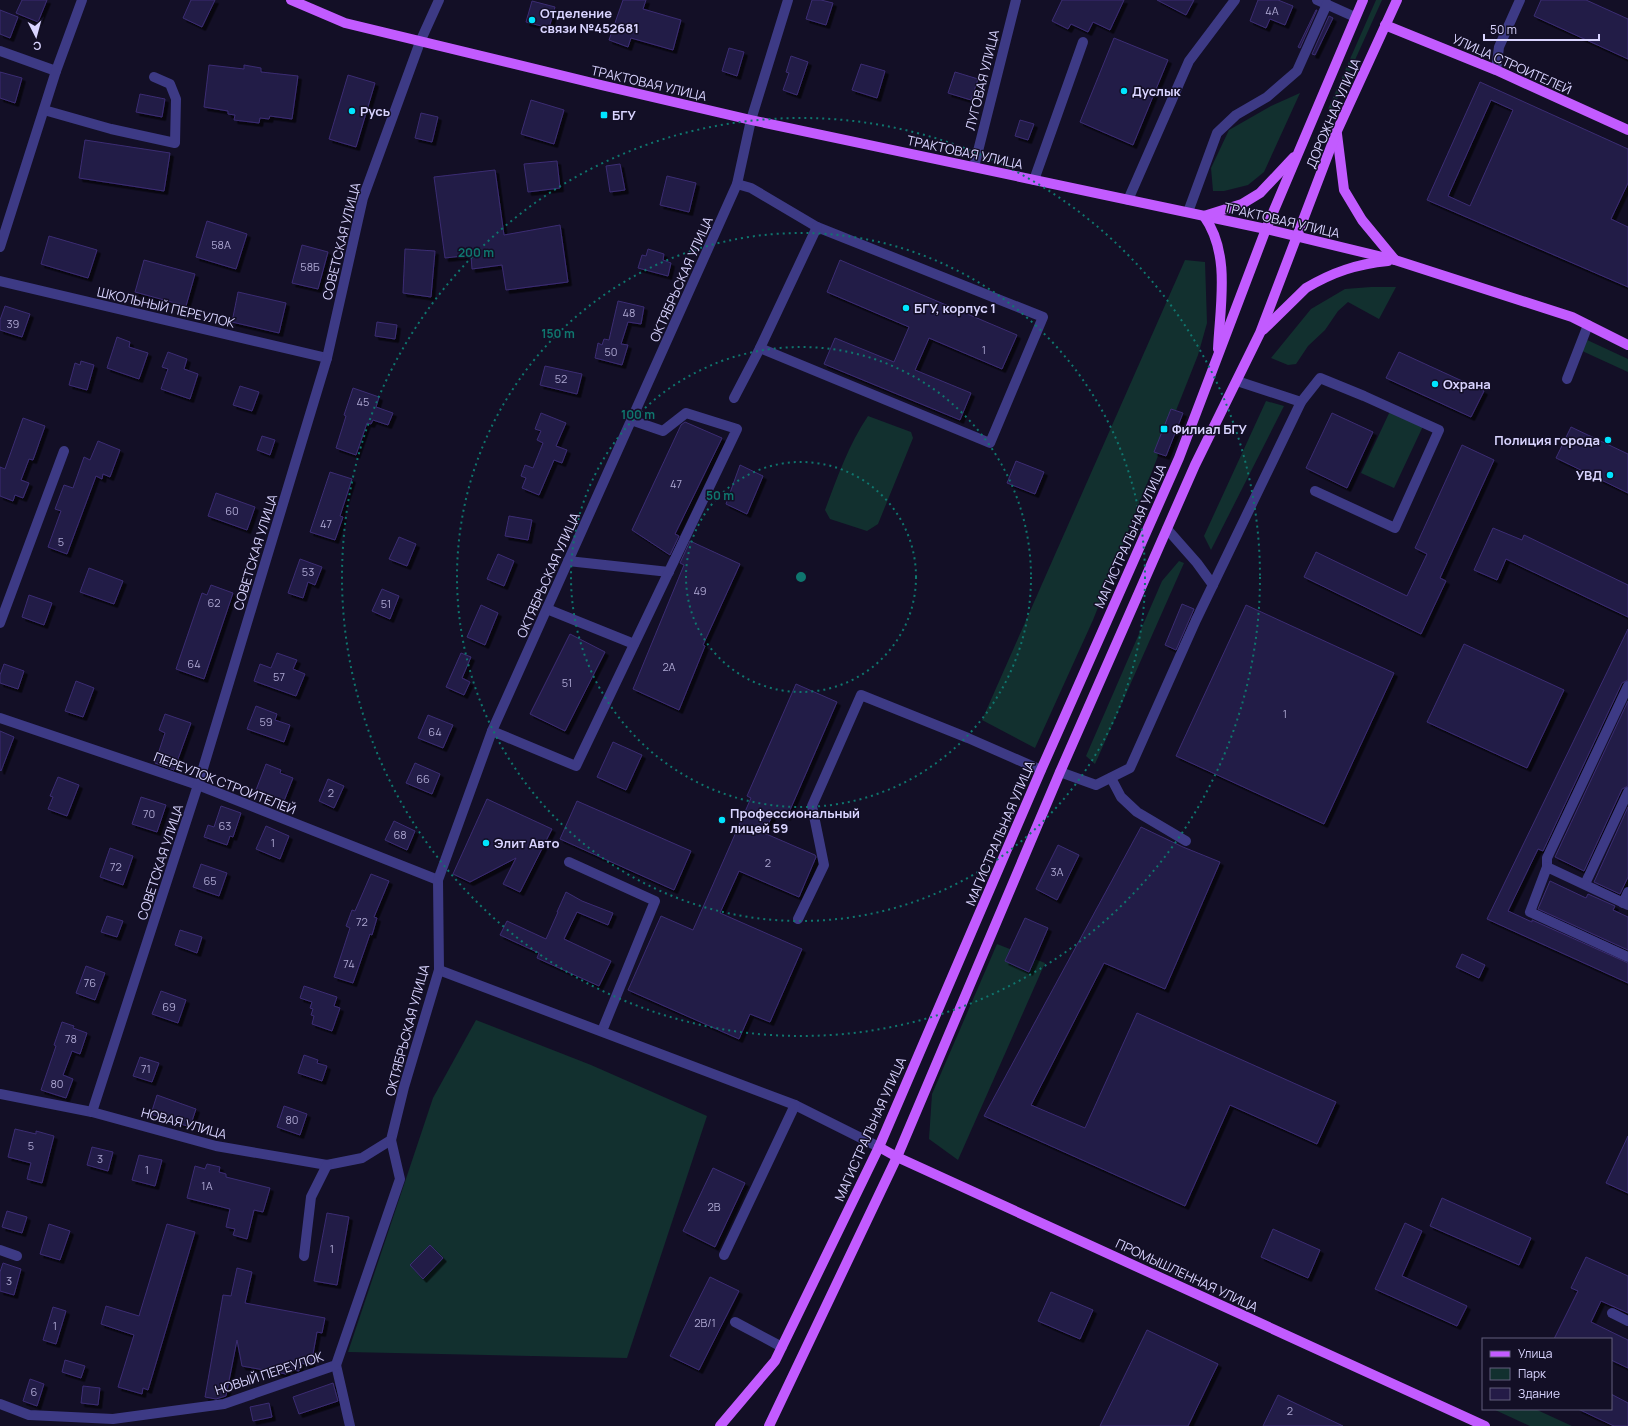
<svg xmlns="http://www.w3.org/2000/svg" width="1628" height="1426" font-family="Manrope,sans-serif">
  <defs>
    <filter id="shadow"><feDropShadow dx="3.5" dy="3.5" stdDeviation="0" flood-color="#0009"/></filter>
  </defs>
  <rect width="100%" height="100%" fill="#130f26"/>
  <g fill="#12302f">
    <path d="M1376,0H1382L1332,111L1328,109Z"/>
    <path d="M1300,93L1264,172L1248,185L1224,191H1213L1211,168L1229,130L1271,106Z"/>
    <path d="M1185,260L1205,262L1207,323L1198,355L1093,620L1035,748L982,720Z"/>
    <path d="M1371,287H1396L1379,319L1348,302L1338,311L1325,330L1308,346L1296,364L1288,365L1271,358L1311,309L1345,289Z"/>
    <path d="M1585,339L1628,359V372L1580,350Z"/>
    <path d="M1266,401L1284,406L1211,550L1204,536Z"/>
    <path d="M1391,409L1424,424L1394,488L1361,473Z"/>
    <path d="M868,416L911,432L913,438L878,524L867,531L830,519L825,510C837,478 849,444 868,416Z"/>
    <path d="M1179,561L1184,563L1095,764L1086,756L1162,581Z"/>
    <path d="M997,944L1045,963L958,1160L929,1139L932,1094Z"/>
    <path d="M476,1020L591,1065L707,1116L627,1358L348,1352L433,1098Z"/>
    <path d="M1493,1409H1535L1572,1426H1530Z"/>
  </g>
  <g fill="#241b47" stroke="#3b2d73" fill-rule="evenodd" filter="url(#shadow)">
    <path d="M22,0H47L38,22L16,13Z"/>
    <path d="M191,0H215L202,27L183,18Z"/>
    <path d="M623,0H646L643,9L681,20L673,50L631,38L628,47L609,40Z"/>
    <path d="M812,0H821L833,3L826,25L806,19Z"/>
    <path d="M1062,0H1124L1110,30L1093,22L1088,32L1071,24L1068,29L1052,21Z"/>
    <path d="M1157,0H1194L1186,15Z"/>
    <path d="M1258,0H1278L1293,6L1285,25L1270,19L1266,28L1250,21Z"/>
    <path d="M1541,0H1586L1628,19V59L1534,16Z"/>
    <path d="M532,1L555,7L549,28L526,22Z"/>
    <path d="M0,10L18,17L10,38L0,34Z"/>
    <path d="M1316,10H1317L1300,48L1298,47Z"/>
    <path d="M1329,16L1333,18L1315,55L1312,54Z"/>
    <path d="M1114,38L1168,60L1133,145L1080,122Z"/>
    <path d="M729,48L744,52L737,76L722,71Z"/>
    <path d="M791,56L808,62L797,95L783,90L789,73L786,72Z"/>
    <path d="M861,64L885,71L877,98L852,90Z"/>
    <path d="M209,65L244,69V65L261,68V72L298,76L292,119L270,116L269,119L260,118L259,123L234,120L235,115L228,114V111L204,107Z"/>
    <path d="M0,72L22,78L15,103L0,98Z"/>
    <path d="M955,72L978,79L971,100L948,93Z"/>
    <path d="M348,75L375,83L356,147L329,139Z"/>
    <path d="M1480,82L1628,149V183L1611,219L1628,227V287L1427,200ZM1491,100L1513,110L1470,206L1448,196Z"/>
    <path d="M140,94L165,99L162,117L136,112Z"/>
    <path d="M531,100L564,110L554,144L521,134Z"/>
    <path d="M421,113L438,117L432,142L415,138Z"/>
    <path d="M1020,120L1034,124L1028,140L1015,136Z"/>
    <path d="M85,140L170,153L164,191L79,178Z"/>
    <path d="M557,161L560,188L528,192L524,164Z"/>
    <path d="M620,164L625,190L610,192L606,166Z"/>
    <path d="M495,170L504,235L560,225L568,282L506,290L502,265L472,269L471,255L445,258L434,177Z"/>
    <path d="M667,176L696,183L689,212L660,205Z"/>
    <path d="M207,221L247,234L236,269L196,257Z"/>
    <path d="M49,236L97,250L88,278L41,264Z"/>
    <path d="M302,245L328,252L318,289L292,283Z"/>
    <path d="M405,249L435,251L431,297L403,293Z"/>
    <path d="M648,249L664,254L663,260L671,263L668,276L638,268L642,255L646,256Z"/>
    <path d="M144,260L195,274L186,306L135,292Z"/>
    <path d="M840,260L1017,335L1002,369L929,338L915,370L971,393L960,420L824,364L835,338L894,362L909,327L827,292Z"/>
    <path d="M238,292L286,303L279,333L232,322Z"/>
    <path d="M618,301L644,307L641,324L628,322L621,344L628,345L622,365L595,358L598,343L602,345L604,339L609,340Z"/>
    <path d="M5,306L30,314L22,337L0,330V320Z"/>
    <path d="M377,322L397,325L395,339L375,336Z"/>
    <path d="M117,337L130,342L129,347L148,353L139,379L107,368Z"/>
    <path d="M168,352L187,359L184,369L198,374L190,399L161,389L168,369L162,367Z"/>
    <path d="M1399,352L1484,391L1471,417L1386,378Z"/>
    <path d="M81,361L94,365L87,390L69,385L75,363L80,365Z"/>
    <path d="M545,366L582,374L577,394L540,385Z"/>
    <path d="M240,386L259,392L252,411L233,405Z"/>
    <path d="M353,388L379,397L376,407L393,413L388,425L373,420L371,424L367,423L356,455L336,448L346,416L344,415Z"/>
    <path d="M1171,409L1183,413L1166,456L1154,452Z"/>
    <path d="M541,413L566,423L556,446L567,450L562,463L554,460L539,495L522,488L526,478L521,476L525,465L533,468L543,443L537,440L541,431L535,429Z"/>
    <path d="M1332,413L1373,432L1347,488L1306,468Z"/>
    <path d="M23,418L45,426L33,460L29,459L21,480L29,483L23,498L15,495L13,501L0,496V467L5,469Z"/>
    <path d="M685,422L722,438L675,534L679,536L670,555L632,530L681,425Z"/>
    <path d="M1571,427L1628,454V493L1556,458Z"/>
    <path d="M262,436L275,440L270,455L257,450Z"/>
    <path d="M98,441L120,450L110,477L103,474L102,479L96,476L67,554L48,547L61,511L55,509L64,485L73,488L84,457L90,460Z"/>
    <path d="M1462,445L1494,460L1440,578L1446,581L1421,634L1304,577L1316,552L1407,596L1427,554L1415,548Z"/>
    <path d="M1016,461L1044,472L1035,494L1007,483Z"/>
    <path d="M740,465L763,476L747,514L726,504Z"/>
    <path d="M330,472L352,479L340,516L343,517L335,540L310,532Z"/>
    <path d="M216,493L255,507L247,530L208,516Z"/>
    <path d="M509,516L532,520L528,540L505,536Z"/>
    <path d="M1493,528L1522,540L1524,535L1628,585V617L1506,559L1497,580L1474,570Z"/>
    <path d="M399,537L416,544L407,566L389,559Z"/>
    <path d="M690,541L740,564L703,645L705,646L679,710L633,689L684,565L680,563Z"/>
    <path d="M498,554L514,561L504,586L487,579Z"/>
    <path d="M300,559L322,567L315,585L308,582L303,598L288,593Z"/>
    <path d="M89,568L123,581L114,604L80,592Z"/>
    <path d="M211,585L233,593L204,679L176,669L202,593L207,595Z"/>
    <path d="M382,589L399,596L390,619L372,611Z"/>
    <path d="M29,595L52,603L44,625L22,617Z"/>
    <path d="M1182,604L1194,609L1176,650L1165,645Z"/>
    <path d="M481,605L498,613L485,645L467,637Z"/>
    <path d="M1246,605L1394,673L1324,824L1176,756Z"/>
    <path d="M1628,629V680L1622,683L1543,851L1538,849L1508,911L1532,922V920L1628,963V983L1487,919Z"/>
    <path d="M570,634L605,652L565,731L530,714Z"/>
    <path d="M1464,644L1564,690L1527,768L1427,722Z"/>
    <path d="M277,653L297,660L293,669L305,674L296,696L254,681L260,664L271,668Z"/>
    <path d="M461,653L471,657L462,678L470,682L464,695L446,687Z"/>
    <path d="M4,664L24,671L18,689L0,683V675Z"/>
    <path d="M76,681L94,688L83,717L65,711Z"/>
    <path d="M796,684L837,702L787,817L774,812L764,833L815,855L816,857L799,897L739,871L720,913L802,949L770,1022L750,1014L739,1039L628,990L661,916L693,930L751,798L747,796Z"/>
    <path d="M1628,701V786L1622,789L1584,871L1555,857Z"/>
    <path d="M256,706L277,714L275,720L290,725L284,742L247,729Z"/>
    <path d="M165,714L191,723L174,770L155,763L165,733L159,730Z"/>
    <path d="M428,715L453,725L443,748L418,738Z"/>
    <path d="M0,731L14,737L1,771L0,770Z"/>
    <path d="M613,742L642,755L626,790L597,777Z"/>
    <path d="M415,763L440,774L432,794L406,783Z"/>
    <path d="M266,764L281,770L280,773L293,778L284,801L256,790Z"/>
    <path d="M58,777L79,785L67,816L48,809L53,797L50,796Z"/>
    <path d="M328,779L344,786L334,808L319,801Z"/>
    <path d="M141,797L166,805L157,832L132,824Z"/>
    <path d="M487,799L552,829L520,892L503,884L516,858L470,882L453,874Z"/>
    <path d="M577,801L691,851L674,890L560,839Z"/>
    <path d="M221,806L241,813L233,837L230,836L227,845L204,837L208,825L214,827Z"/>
    <path d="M1628,807V877L1620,894L1594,882Z"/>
    <path d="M394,821L415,831L407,850L385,840Z"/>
    <path d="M266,826L289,836L280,859L256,849Z"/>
    <path d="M1141,827L1183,847L1220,862L1165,989L1104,963L1031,1105L1085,1128L1137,1013L1336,1102L1317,1144L1230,1105L1185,1206L984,1116Z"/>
    <path d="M1058,845L1079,855L1057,900L1036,889Z"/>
    <path d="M110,848L133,856L123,885L100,877Z"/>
    <path d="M201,864L227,873L219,896L193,887Z"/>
    <path d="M371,874L389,881L374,917L377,918L372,935L370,934L353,983L334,977L350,928L346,926L352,910L355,911Z"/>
    <path d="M1550,881L1586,898L1588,894L1615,906L1613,910L1628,917V950L1538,909Z"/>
    <path d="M566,892L582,901L613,913L608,925L577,912L564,939L611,961L599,986L537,958L539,953L500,935L507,921L546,939L558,912H557Z"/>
    <path d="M107,916L123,921L117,937L101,932Z"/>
    <path d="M1025,918L1048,928L1029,972L1005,961Z"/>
    <path d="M180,930L202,937L197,953L175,945Z"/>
    <path d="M1462,954L1485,965L1479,978L1456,967Z"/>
    <path d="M86,966L105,973L95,1000L76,993Z"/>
    <path d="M304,986L337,997L334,1006L340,1008L332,1031L312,1024L314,1016L311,1015L313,1009L310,1008L312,1002L300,998Z"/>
    <path d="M161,991L186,1000L178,1023L152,1014Z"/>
    <path d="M62,1022L74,1026L73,1028L87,1033L80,1054L72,1051L63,1075L73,1079L66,1098L41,1090L56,1046L54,1045Z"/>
    <path d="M304,1055L318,1060L317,1063L327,1066L322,1081L298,1073Z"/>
    <path d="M140,1057L159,1063L152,1082L133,1076Z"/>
    <path d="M157,1095L196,1109L190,1127L151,1114Z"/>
    <path d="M284,1106L307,1114L300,1135L277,1127Z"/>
    <path d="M15,1129L36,1134V1131L54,1136L42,1183L27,1179L31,1163L8,1157Z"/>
    <path d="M1628,1136V1193L1606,1183Z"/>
    <path d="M92,1147L113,1152L108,1171L87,1165Z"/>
    <path d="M139,1155L162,1160L155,1186L132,1180Z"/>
    <path d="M207,1164L220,1167L219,1172L226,1174V1177L270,1188L263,1212L254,1210L247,1239L233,1235L235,1229L226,1227L230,1209L187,1198L195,1166L205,1169Z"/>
    <path d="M713,1168L745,1183L715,1247L683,1231Z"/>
    <path d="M1442,1198L1531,1238L1519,1265L1430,1226Z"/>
    <path d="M7,1211L27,1217L22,1233L2,1227Z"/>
    <path d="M327,1213L349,1217L337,1285L314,1281Z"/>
    <path d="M1405,1223L1422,1231L1402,1276L1467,1306L1457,1326L1375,1289Z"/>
    <path d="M49,1224L70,1231L60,1260L40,1254Z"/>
    <path d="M167,1224L195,1232L148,1390L143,1388L142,1394L118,1387L134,1335L101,1324L106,1306L139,1316Z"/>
    <path d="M1273,1229L1320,1250L1308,1278L1261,1257Z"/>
    <path d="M430,1245L443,1258L423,1279L410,1265Z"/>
    <path d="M1586,1257L1628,1276V1313L1601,1301L1591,1322L1628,1340V1368L1611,1360V1339H1554L1578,1291L1571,1288Z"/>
    <path d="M3,1263L21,1269L14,1295L0,1291V1272Z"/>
    <path d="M237,1268L252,1272L245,1303L325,1318L322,1333L317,1332L311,1365L300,1363L299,1371L287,1369L286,1374L242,1366L237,1340L226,1396L216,1399L205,1397L223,1295L231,1296Z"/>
    <path d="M710,1277L739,1291L699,1370L670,1356Z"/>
    <path d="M1051,1292L1093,1310L1080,1339L1038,1321Z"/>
    <path d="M53,1307L66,1311L56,1344L43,1340Z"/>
    <path d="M1147,1330L1218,1364L1188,1426H1100Z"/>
    <path d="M65,1360L85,1366L81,1378L62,1372Z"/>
    <path d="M30,1379L44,1384L37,1406L23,1401Z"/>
    <path d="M333,1383L338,1401L299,1414L293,1397Z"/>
    <path d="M83,1386L100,1388L98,1405L81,1403Z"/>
    <path d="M1611,1394L1628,1403V1426H1614L1578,1409H1611Z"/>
    <path d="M1278,1395L1343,1426H1263Z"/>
    <path d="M269,1403L272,1417L253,1421L250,1407Z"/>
  </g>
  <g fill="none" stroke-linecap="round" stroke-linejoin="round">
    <g stroke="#3d3a85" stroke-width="10">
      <path d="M1317,0L1355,17"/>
      <path d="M0,51L56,71"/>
      <path d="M1496,70L1499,47L1520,0"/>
      <path d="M44,110L111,129L175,143L176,99L170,84L154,77"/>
      <path d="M974,167L1016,0"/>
      <path d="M1034,180L1083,42"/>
      <path d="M737,184L751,188L817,227L1043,317L990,443L760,348"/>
      <path d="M1128,200L1189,61L1235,0"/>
      <path d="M1188,212L1217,133L1236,115L1267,97L1297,71L1327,4"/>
      <path d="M0,247L56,71L82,0"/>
      <path d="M0,281L327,358"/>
      <path d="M1567,379L1588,325"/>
      <path d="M1237,381L1301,402L1320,378L1364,396L1439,430L1395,528L1315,491"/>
      <path d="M734,398L760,348L817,227"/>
      <path d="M1167,529L1197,563L1213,585"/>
      <path d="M568,561L669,572"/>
      <path d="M547,609L634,644"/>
      <path d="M0,623L64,451"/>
      <path d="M0,718L198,785L438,880"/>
      <path d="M492,731L576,766L737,429L686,413L663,431L631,420"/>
      <path d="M1060,772L1096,785L1130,768L1196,620L1301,402"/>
      <path d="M1111,778L1121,797L1137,812L1186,841"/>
      <path d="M569,862L655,901L602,1031"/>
      <path d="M1547,867V858L1628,686"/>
      <path d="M1585,884L1628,792"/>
      <path d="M1623,903L1628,892"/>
      <path d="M1628,905L1547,867L1530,912L1628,957"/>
      <path d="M798,919L824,865L812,806L861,695L968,738L1041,770"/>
      <path d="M439,970L795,1105L879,1147"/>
      <path d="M0,1094L92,1112L216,1146L327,1165L362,1158L391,1140L404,1087L439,970L438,880L492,731L737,184L751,120L788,0"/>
      <path d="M92,1112L198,785L327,358L363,198L420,42L439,0"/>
      <path d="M0,1250L17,1256"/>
      <path d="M724,1255L795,1105"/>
      <path d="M304,1256L311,1197L327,1165"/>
      <path d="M1612,1313L1628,1321"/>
      <path d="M735,1322L782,1347"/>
      <path d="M336,1365L350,1426"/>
      <path d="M0,1404L29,1415L113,1419L224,1404L336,1365L400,1179L391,1140"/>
    </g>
    <g stroke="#c25bff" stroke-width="10">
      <path d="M291,0L345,23L601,85L751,120L1266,229L1395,260L1572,317L1628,345"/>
      <path d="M1385,25L1496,70L1628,130"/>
      <path d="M1337,134L1344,190L1362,220L1395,260"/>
      <path d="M1263,330L1306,288C1333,272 1357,264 1388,261"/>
      <path d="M1218,349C1220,305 1231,254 1204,216L1242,204L1260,193L1294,157"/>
      <path d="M879,1147L897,1157L1485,1426"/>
      <path d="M720,1426L775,1361L879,1147L1041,770L1179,458L1266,229L1363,0"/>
      <path d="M769,1426L897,1157L1060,772L1195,465L1260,333L1337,131L1397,0"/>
    </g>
  </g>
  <g fill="none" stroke="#0f766e" stroke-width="2" stroke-dasharray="2 4">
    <circle cx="801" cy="577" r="115"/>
    <circle cx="801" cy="577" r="230"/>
    <circle cx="801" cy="577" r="344"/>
    <circle cx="801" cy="577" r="459"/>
  </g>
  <g fill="#00e5ff" stroke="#130f26" stroke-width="1.5">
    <circle cx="532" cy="20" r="4"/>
    <circle cx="1124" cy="91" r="4"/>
    <circle cx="352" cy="111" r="4"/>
    <rect x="600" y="111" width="8" height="8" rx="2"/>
    <circle cx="906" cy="308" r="4"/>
    <circle cx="1435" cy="384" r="4"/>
    <rect x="1160" y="425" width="8" height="8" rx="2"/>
    <circle cx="1608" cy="440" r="4"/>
    <circle cx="1610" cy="475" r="4"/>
    <circle cx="722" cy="820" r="4"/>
    <circle cx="486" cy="843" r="4"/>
  </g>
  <g text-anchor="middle" stroke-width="3" stroke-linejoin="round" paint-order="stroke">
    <g font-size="11" fill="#aca6d1">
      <text x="1272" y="15">4А</text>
      <text x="221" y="249">58А</text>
      <text x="310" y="271">58Б</text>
      <text x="629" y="317">48</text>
      <text x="13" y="328">39</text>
      <text x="984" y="354">1</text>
      <text x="611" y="356">50</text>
      <text x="561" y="383">52</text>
      <text x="363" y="406">45</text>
      <text x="676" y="488">47</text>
      <text x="232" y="515">60</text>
      <text x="326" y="528">47</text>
      <text x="61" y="546">5</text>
      <text x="308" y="576">53</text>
      <text x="700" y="595">49</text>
      <text x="214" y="607">62</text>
      <text x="386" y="608">51</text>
      <text x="194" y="668">64</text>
      <text x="669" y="671">2А</text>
      <text x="279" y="681">57</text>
      <text x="567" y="687">51</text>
      <text x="1285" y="718">1</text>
      <text x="266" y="726">59</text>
      <text x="435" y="736">64</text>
      <text x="423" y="783">66</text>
      <text x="331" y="797">2</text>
      <text x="149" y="818">70</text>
      <text x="225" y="830">63</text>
      <text x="400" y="839">68</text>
      <text x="273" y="847">1</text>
      <text x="768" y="867">2</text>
      <text x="116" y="871">72</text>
      <text x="1057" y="876">3А</text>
      <text x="210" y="885">65</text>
      <text x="362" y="926">72</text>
      <text x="349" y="968">74</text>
      <text x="90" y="987">76</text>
      <text x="169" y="1011">69</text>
      <text x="71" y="1043">78</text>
      <text x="146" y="1073">71</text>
      <text x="57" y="1088">80</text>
      <text x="292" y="1124">80</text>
      <text x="31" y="1150">5</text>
      <text x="100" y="1163">3</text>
      <text x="147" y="1174">1</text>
      <text x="207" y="1190">1А</text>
      <text x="714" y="1211">2В</text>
      <text x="332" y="1253">1</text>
      <text x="9" y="1285">3</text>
      <text x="705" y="1327">2В/1</text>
      <text x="55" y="1330">1</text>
      <text x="34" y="1396">6</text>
      <text x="1290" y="1415">2</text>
    </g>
    <g font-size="13" font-weight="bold" fill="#d9d4ff" stroke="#130f26" text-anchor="start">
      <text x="540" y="18">Отделение<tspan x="540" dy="15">связи №452681</tspan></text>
      <text x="1132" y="96">Дуслык</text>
      <text x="360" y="116">Русь</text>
      <text x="612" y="120">БГУ</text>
      <text x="914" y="313">БГУ, корпус 1</text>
      <text x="1443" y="389">Охрана</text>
      <text x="1172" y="434">Филиал БГУ</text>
      <text x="1600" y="445" text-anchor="end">Полиция города</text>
      <text x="1602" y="480" text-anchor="end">УВД</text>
      <text x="730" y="818">Профессиональный<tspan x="730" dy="15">лицей 59</tspan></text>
      <text x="494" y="848">Элит Авто</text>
    </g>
    <g font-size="13" fill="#d9d4ff" stroke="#130f26">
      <text transform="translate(1512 64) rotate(24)" y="5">УЛИЦА СТРОИТЕЛЕЙ</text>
      <text transform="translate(982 80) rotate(-76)" y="5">ЛУГОВАЯ УЛИЦА</text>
      <text transform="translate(649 83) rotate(13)" y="5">ТРАКТОВАЯ УЛИЦА</text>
      <text transform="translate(1333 113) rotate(-67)" y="5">ДОРОЖНАЯ УЛИЦА</text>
      <text transform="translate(965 152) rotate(12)" y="5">ТРАКТОВАЯ УЛИЦА</text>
      <text transform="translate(1282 220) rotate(13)" y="5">ТРАКТОВАЯ УЛИЦА</text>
      <text transform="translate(341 241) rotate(-76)" y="5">СОВЕТСКАЯ УЛИЦА</text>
      <text transform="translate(681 279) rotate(-66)" y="5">ОКТЯБРЬСКАЯ УЛИЦА</text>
      <text transform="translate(166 307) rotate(13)" y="5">ШКОЛЬНЫЙ ПЕРЕУЛОК</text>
      <text transform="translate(1130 536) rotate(-66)" y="5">МАГИСТРАЛЬНАЯ УЛИЦА</text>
      <text transform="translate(255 552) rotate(-73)" y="5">СОВЕТСКАЯ УЛИЦА</text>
      <text transform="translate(548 575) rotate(-66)" y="5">ОКТЯБРЬСКАЯ УЛИЦА</text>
      <text transform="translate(225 783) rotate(21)" y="5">ПЕРЕУЛОК СТРОИТЕЛЕЙ</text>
      <text transform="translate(1000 833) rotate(-67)" y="5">МАГИСТРАЛЬНАЯ УЛИЦА</text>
      <text transform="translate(160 862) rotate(-72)" y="5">СОВЕТСКАЯ УЛИЦА</text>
      <text transform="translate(407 1030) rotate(-75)" y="5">ОКТЯБРЬСКАЯ УЛИЦА</text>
      <text transform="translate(184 1123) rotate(15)" y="5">НОВАЯ УЛИЦА</text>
      <text transform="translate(870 1129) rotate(-66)" y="5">МАГИСТРАЛЬНАЯ УЛИЦА</text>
      <text transform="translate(1187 1275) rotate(25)" y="5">ПРОМЫШЛЕННАЯ УЛИЦА</text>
      <text transform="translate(269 1373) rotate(-18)" y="5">НОВЫЙ ПЕРЕУЛОК</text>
    </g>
  </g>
  <circle cx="801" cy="577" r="6" fill="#0f766e" stroke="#130f26" stroke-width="2"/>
  <g font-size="12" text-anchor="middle" font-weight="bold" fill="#0f766e" stroke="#130f26" stroke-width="3" stroke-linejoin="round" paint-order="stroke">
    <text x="476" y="257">200 m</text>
    <text x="558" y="338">150 m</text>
    <text x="638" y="419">100 m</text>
    <text x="720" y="500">50 m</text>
  </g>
  <rect x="1482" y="1338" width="130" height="72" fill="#130f26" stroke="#625e7d"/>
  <rect x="1490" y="1351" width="20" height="6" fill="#c25bff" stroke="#625e7d"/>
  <text x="1518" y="1358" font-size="12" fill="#d9d4ff">Улица</text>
  <rect x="1490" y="1368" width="20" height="12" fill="#12302f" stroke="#625e7d"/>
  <text x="1518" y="1378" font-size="12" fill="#d9d4ff">Парк</text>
  <rect x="1490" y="1388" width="20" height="12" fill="#241b47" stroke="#625e7d"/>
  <text x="1518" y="1398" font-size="12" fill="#d9d4ff">Здание</text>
  <g transform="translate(36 36) rotate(174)" stroke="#130f26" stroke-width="3" paint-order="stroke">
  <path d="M0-3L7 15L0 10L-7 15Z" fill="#d9d4ff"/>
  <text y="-6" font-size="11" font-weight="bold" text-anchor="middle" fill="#d9d4ff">С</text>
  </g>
  <path d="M1484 34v6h115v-6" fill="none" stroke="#d9d4ff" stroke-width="2"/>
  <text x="1490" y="34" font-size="12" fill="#d9d4ff" stroke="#130f26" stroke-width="3" paint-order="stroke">50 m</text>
</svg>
